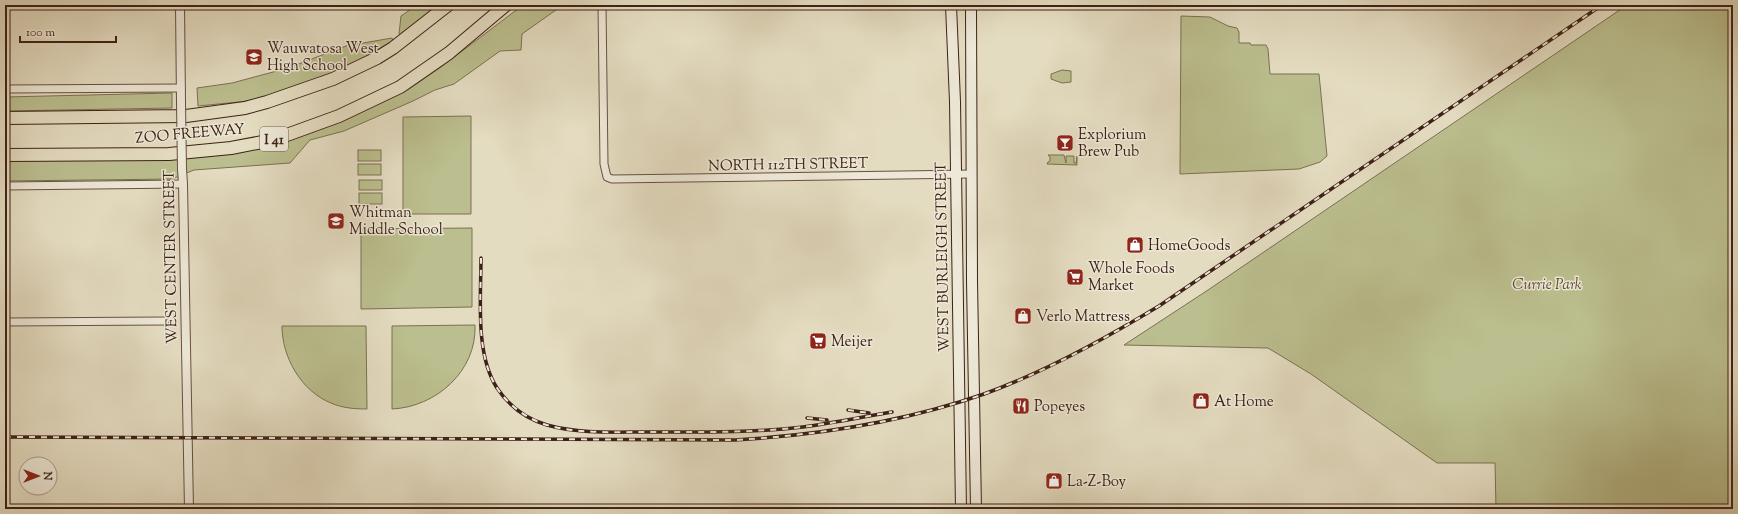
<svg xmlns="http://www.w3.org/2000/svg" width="1738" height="514" font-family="'Sorts Mill Goudy',serif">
  <rect width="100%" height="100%" fill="#e4dcc1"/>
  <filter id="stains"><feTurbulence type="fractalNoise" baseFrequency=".005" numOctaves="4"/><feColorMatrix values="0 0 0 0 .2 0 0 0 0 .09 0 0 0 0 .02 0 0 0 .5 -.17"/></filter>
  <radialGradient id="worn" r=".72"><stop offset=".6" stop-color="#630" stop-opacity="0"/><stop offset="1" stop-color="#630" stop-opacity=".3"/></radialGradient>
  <g fill="#bbbe8e" stroke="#7c7052">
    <path d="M417,5H443L403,38L399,34L401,16Z"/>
    <path d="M523,5H563L522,34L521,50L500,51L454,84L435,90L413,101L344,131L310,140L290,163L194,170L172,179L5,181V161L111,159L194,154L351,116L409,89L441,67Z"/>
    <path d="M1627,5H1733V509H1496L1495,463H1437L1311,374L1268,348L1124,345L1208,290Z"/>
    <path d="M1181,16L1210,17L1228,26L1237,28L1239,32V43H1250L1251,45H1266L1268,49L1270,74H1319L1327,156L1320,162L1299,169L1180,174Z"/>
    <path d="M392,38L393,41L335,74L259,100L198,106L197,88L232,83L288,68L346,46Z"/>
    <path d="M1062,70L1071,71V82L1062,83L1051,79V74Z"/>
    <path d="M172,93V108L5,111V97Z"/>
    <path d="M471,116V214H403V117Z"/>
    <rect x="358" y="150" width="23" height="11"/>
    <path d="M1048,155H1064L1066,163V156H1074V163H1076L1077,156V165L1047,164L1048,162L1050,161V157Z"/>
    <rect x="358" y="164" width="23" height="11"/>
    <rect x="359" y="180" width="23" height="10"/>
    <rect x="359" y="193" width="23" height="11"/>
    <path d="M472,228V307L361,309V229Z"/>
    <path d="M475,325C477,371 436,407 392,409V326Z"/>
    <path d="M282,326H366L367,409C355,409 342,408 331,403C301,391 282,357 282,326Z"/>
  </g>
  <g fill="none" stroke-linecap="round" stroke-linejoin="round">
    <g stroke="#685042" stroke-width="9">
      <g id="minor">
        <path d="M602,5L604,164L607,177L612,179L971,174"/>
        <path d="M5,89L181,88"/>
        <path d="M5,186L183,184"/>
        <path d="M5,322L165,321"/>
      </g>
    </g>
    <g stroke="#685042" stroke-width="10">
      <g id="tertiary">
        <path d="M180,5L181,103"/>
        <path d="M182,169L183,184L189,509"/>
      </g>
    </g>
    <g stroke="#3e2117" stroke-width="12">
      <g id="secondary">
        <path d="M951,5L955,102L961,509"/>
        <path d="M971,5L972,281L976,509"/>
      </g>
    </g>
    <g stroke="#3e2117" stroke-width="14">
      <g id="motorway">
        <path d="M5,118L186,116L245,108L267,102L333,79L377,58L393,48L448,5"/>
        <path d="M5,155L169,154L231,148L273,140L339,116L400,87L449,53L506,5"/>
      </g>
    </g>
    <use href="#minor" stroke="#ede8d7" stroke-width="7"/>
    <use href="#tertiary" stroke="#ede8d7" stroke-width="8"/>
    <use href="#secondary" stroke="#ede8d7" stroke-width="10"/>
    <use href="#motorway" stroke="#e4dcc1" stroke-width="12"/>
    <g stroke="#3e2117" stroke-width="3.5">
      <g id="rail">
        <path d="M481,258C481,298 475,354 497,388C509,406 527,419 547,425C579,434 614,432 646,432C698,432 751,433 803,427C833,423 862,417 892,412"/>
        <path d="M848,410L869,413"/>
        <path d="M807,418L827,420"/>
        <path d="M5,437L735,440C819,435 904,422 984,394C1045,372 1103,340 1159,306L1602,5"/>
      </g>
    </g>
    <use href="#rail" stroke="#ede8d7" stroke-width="2" stroke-dasharray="6" stroke-linecap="butt"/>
    <g stroke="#685042" stroke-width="10" stroke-linecap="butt">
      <path id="tertiary-bridge" d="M181,103L182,169"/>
    </g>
    <use href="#tertiary-bridge" stroke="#ede8d7" stroke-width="8"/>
  </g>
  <defs>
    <g id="school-square" transform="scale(0.9)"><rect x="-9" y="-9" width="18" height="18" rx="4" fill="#8f2418" stroke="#ede8d7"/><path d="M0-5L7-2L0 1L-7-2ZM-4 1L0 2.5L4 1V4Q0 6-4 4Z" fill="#fff"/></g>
    <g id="bar-square" transform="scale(0.9)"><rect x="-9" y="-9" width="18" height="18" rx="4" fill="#8f2418" stroke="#ede8d7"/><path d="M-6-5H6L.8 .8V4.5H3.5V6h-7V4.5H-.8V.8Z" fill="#fff"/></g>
    <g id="shop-square" transform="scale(0.9)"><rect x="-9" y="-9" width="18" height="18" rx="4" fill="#8f2418" stroke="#ede8d7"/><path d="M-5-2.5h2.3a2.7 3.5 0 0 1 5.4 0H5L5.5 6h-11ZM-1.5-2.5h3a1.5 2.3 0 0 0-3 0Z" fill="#fff"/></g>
    <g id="supermarket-square" transform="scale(0.9)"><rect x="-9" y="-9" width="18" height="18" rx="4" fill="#8f2418" stroke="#ede8d7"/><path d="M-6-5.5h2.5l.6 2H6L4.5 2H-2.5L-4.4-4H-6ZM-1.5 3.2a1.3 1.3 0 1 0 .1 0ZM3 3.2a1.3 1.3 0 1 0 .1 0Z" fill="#fff"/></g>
    <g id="restaurant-square" transform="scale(0.9)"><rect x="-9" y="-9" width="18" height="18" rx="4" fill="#8f2418" stroke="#ede8d7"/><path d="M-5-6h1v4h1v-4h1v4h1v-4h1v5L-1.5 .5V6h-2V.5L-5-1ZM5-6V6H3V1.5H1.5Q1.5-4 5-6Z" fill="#fff"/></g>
  </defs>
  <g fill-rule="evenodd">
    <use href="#school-square" x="254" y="57"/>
    <use href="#bar-square" x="1065" y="143"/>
    <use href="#school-square" x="336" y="221"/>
    <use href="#shop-square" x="1135" y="245"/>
    <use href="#supermarket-square" x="1075" y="277"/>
    <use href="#shop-square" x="1023" y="316"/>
    <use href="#supermarket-square" x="818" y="341"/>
    <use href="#shop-square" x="1201" y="401"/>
    <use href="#restaurant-square" x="1021" y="406"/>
    <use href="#shop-square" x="1054" y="481"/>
  </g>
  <g text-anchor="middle" stroke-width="3" stroke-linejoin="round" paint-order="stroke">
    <rect fill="#ede8d7" stroke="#725d51" stroke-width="1" x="260" y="127" width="28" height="24" rx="3"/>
    <g font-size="14" font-weight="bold" fill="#3e2117">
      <text x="274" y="144">I 41</text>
    </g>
    <g font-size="15" fill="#3e2117" stroke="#ede8d7" text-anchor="start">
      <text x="267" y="53">Wauwatosa West<tspan x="267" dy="17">High School</tspan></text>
      <text x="1078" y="139">Explorium<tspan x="1078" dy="17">Brew Pub</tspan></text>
      <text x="349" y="217">Whitman<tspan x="349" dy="17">Middle School</tspan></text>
      <text x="1148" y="250">HomeGoods</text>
      <text x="1088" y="273">Whole Foods<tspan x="1088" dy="17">Market</tspan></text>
      <text x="1036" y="321">Verlo Mattress</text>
      <text x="831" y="346">Meijer</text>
      <text x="1214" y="406">At Home</text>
      <text x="1034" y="411">Popeyes</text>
      <text x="1067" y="486">La-Z-Boy</text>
    </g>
    <g font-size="15" fill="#3e2117" stroke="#ede8d7">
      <text transform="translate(190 133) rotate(-5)" y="5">ZOO FREEWAY</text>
      <text transform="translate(788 164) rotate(-1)" y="5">NORTH 112TH STREET</text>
      <text transform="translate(170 257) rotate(-91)" y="5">WEST CENTER STREET</text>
      <text transform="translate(942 257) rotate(-91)" y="5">WEST BURLEIGH STREET</text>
    </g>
    <g font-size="15" font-style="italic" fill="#5d4835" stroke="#ede8d7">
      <text x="1547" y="289">Currie Park</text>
    </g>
  </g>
  <rect width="1738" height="514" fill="none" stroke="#e4dcc1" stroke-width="20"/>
  <rect x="6" y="6" width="1726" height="502" fill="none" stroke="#3e2117" stroke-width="2"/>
  <rect x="10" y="10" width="1718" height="494" fill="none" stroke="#3e2117"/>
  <g transform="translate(38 476) rotate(90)"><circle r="19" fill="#ede8d7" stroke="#a7988a"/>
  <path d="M0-3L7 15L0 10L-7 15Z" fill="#8f2418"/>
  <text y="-6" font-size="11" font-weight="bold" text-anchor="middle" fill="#3e2117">N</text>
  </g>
  <path d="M20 36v6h96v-6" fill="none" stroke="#3e2117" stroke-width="2"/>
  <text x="26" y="36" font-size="12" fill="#3e2117" stroke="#ede8d7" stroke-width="3" paint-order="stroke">100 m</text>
  <rect width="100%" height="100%" filter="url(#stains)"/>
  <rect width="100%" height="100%" fill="url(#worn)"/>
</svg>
